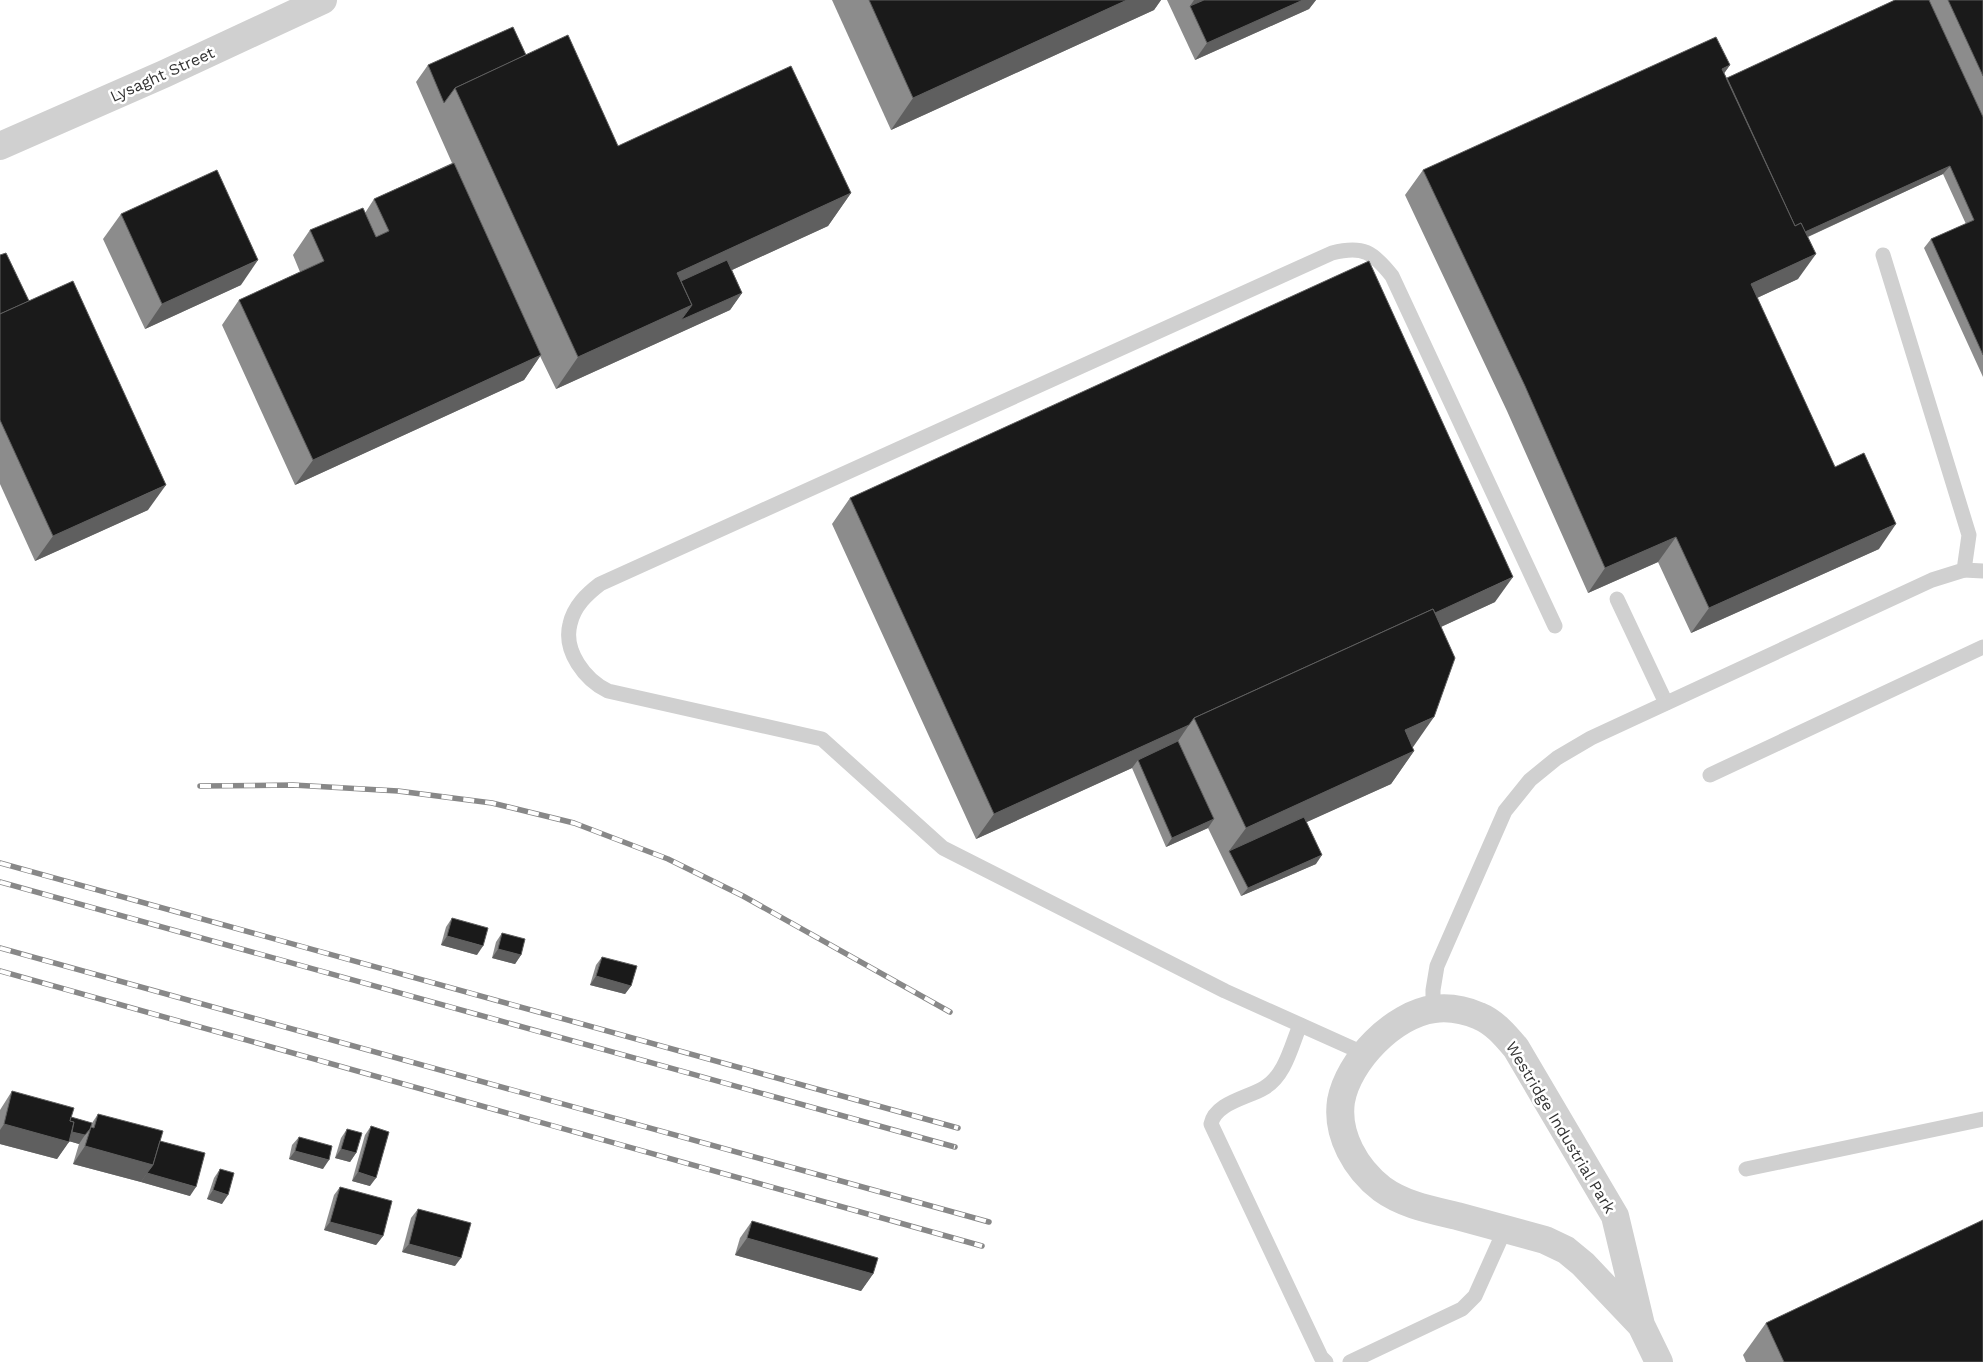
<svg xmlns="http://www.w3.org/2000/svg" width="1983" height="1362" font-family="'Work Sans',sans-serif">
  <rect width="100%" height="100%" fill="#fff"/>
  <g fill="none" stroke-linecap="round" stroke-linejoin="round">
    <g stroke="#d0d0d0" stroke-width="15">
      <path d="M1964,570L1983,571"/>
      <path d="M1617,599L1666,703"/>
      <path d="M1710,775L1983,647"/>
      <path d="M1433,1009V990L1437,966L1505,811L1530,780L1557,758L1591,738L1932,580L1964,570L1969,535L1883,255"/>
      <path d="M1300,1025C1291,1047 1285,1076 1264,1088C1247,1098 1215,1103 1211,1124L1321,1357L1326,1362"/>
      <path d="M1363,1053L1225,991L943,848L822,739L608,691C585,680 563,651 570,624C574,606 587,594 600,584L1332,253C1363,245 1373,252 1392,276L1555,626"/>
      <path d="M1746,1169L1983,1119"/>
      <path d="M1350,1362L1462,1309L1475,1296L1505,1229"/>
    </g>
    <g stroke="#d0d0d0" stroke-width="28">
      <path d="M0,146L164,74L323,0"/>
      <path d="M1641,1325L1583,1264L1566,1250L1545,1240C1516,1232 1487,1224 1457,1216C1432,1210 1404,1205 1382,1189C1356,1169 1336,1135 1341,1101C1348,1061 1394,1014 1434,1009C1449,1007 1465,1010 1479,1016C1494,1022 1505,1035 1516,1048L1615,1216L1641,1325L1659,1362"/>
    </g>
    <g stroke="#888" stroke-width="5.5">
      <g id="rail">
        <path d="M200,786L293,785L398,791L492,803L574,823L668,859L743,896L950,1012"/>
        <path d="M0,863L958,1128"/>
        <path d="M0,882L955,1147"/>
        <path d="M0,948L989,1222"/>
        <path d="M0,971L982,1246"/>
      </g>
    </g>
    <use href="#rail" stroke="#fff" stroke-width="4" stroke-dasharray="11" stroke-linecap="butt"/>
  </g>
  <g fill="#8c8c8c">
    <path d="M832,0H1161L1154,10L891,130Z"/>
    <path d="M1167,0H1316L1309,9L1195,60Z"/>
    <path d="M1895,0H1983V377L1924,248L1931,239L1966,224L1943,174L1808,237L1798,279L1757,298L1835,467L1879,549L1691,633L1658,562L1588,593L1507,411L1405,195L1423,170L1730,65L1724,73L1727,78Z"/>
    <path d="M526,55L618,146L851,193L828,226L732,270L742,293L730,310L556,389L540,356L524,380L295,485L222,325L239,300L300,272L293,255L310,230L365,213L374,199L452,163L416,82L428,65Z"/>
    <path d="M121,214L241,285L145,329L103,239Z"/>
    <path d="M0,255L29,301L148,510L35,561L0,484Z"/>
    <path d="M850,498L1495,602L1441,627L1412,748L1414,751L1391,784L1306,822L1316,864L1241,896L1208,828L1166,847L1132,768L976,839L832,524Z"/>
    <path d="M452,918L477,955L441,945L446,927Z"/>
    <path d="M502,933L521,955L515,964L492,958L496,942Z"/>
    <path d="M602,957L631,986L625,994L590,985L596,965Z"/>
    <path d="M12,1091L71,1117L92,1123L98,1114L160,1141L190,1196L141,1182L73,1164L79,1144L69,1141L57,1159L0,1144V1110Z"/>
    <path d="M371,1126L370,1186L352,1181L365,1135Z"/>
    <path d="M347,1129L356,1153L350,1162L335,1158L341,1138Z"/>
    <path d="M299,1137L323,1169L289,1159L292,1145Z"/>
    <path d="M220,1169L222,1204L207,1199L214,1178Z"/>
    <path d="M340,1187L383,1236L376,1245L324,1230L334,1195Z"/>
    <path d="M418,1209L455,1266L402,1252L411,1218Z"/>
    <path d="M752,1221L873,1274L861,1291L735,1255L740,1238Z"/>
    <path d="M1766,1323L1983,1362H1746L1743,1355Z"/>
  </g>
  <g fill="#5f5f5f">
    <path d="M1127,0H1161L1154,10L891,130L913,98Z"/>
    <path d="M1194,0H1229L1190,6Z"/>
    <path d="M1303,0H1316L1309,9L1195,60L1207,43Z"/>
    <path d="M1730,65L1713,89L1722,69Z"/>
    <path d="M1950,166L1943,174L1777,251L1783,242Z"/>
    <path d="M851,193L828,226L671,298L677,273Z"/>
    <path d="M1816,254L1798,279L1733,309L1751,284Z"/>
    <path d="M258,260L241,285L145,329L162,304Z"/>
    <path d="M742,293L730,310L556,389L578,357L692,305Z"/>
    <path d="M541,355L524,380L295,485L313,460Z"/>
    <path d="M166,485L148,510L35,561L53,536Z"/>
    <path d="M1896,524L1879,549L1691,633L1709,608Z"/>
    <path d="M1676,537L1658,562L1588,593L1605,568Z"/>
    <path d="M1513,577L1495,602L1203,736L1196,722Z"/>
    <path d="M1434,717L1411,750L1405,730Z"/>
    <path d="M1189,725L1172,750L1138,760L1132,768L976,839L994,814Z"/>
    <path d="M1414,751L1391,784L1232,856L1229,851L1246,828Z"/>
    <path d="M1214,819L1208,828L1166,847L1172,838Z"/>
    <path d="M1322,855L1316,864L1241,896L1248,888Z"/>
    <path d="M447,936L483,946L477,955L441,945Z"/>
    <path d="M498,949L521,955L515,964L492,958Z"/>
    <path d="M596,976L631,986L625,994L590,985Z"/>
    <path d="M4,1124L69,1142L57,1159L0,1144V1130Z"/>
    <path d="M64,1130L85,1135L79,1144L58,1138Z"/>
    <path d="M85,1146L153,1165L141,1182L73,1164Z"/>
    <path d="M341,1149L356,1153L350,1162L335,1158Z"/>
    <path d="M295,1151L329,1160L323,1169L289,1159Z"/>
    <path d="M358,1172L376,1178L370,1186L352,1181Z"/>
    <path d="M147,1173L196,1187L190,1196L141,1182Z"/>
    <path d="M213,1190L228,1195L222,1204L207,1199Z"/>
    <path d="M330,1222L383,1236L376,1245L324,1230Z"/>
    <path d="M747,1238L873,1274L861,1291L735,1255Z"/>
    <path d="M409,1244L461,1258L455,1266L402,1252Z"/>
  </g>
  <g fill="#1a1a1a" stroke="#5f5f5f">
    <path d="M869,0H1127L913,98Z"/>
    <path d="M1204,0H1303L1207,43L1190,6Z"/>
    <path d="M1895,0H1929L1983,117V355L1931,239L1974,220L1950,166L1805,232L1801,223L1795,226L1727,78Z"/>
    <path d="M1948,0H1983V76Z"/>
    <path d="M513,27L526,55L455,88L444,103L428,65Z"/>
    <path d="M568,35L618,146L791,66L851,193L677,273L692,305L578,357L455,88Z"/>
    <path d="M1716,37L1730,65L1722,69L1795,226L1801,223L1816,254L1751,284L1835,467L1864,453L1896,524L1709,608L1676,537L1605,568L1525,386L1423,170Z"/>
    <path d="M454,163L541,355L313,460L239,300L324,261L310,230L363,208L376,237L389,231L374,199Z"/>
    <path d="M217,170L258,260L162,304L121,214Z"/>
    <path d="M6,253L29,301L0,314V255Z"/>
    <path d="M727,260L742,293L681,320L692,305L681,281Z"/>
    <path d="M1369,261L1513,577L1435,613L1433,609L1194,718L1189,725L994,814L850,498Z"/>
    <path d="M73,281L166,485L53,536L0,420V314Z"/>
    <path d="M1433,609L1455,658L1434,717L1405,730L1414,751L1246,828L1194,718Z"/>
    <path d="M1178,741L1214,819L1172,838L1138,760Z"/>
    <path d="M1304,817L1322,855L1248,888L1229,851Z"/>
    <path d="M452,918L488,928L483,946L447,936Z"/>
    <path d="M502,933L525,939L521,955L498,949Z"/>
    <path d="M602,957L637,966L631,986L596,976Z"/>
    <path d="M12,1091L74,1108L70,1121L74,1122L69,1142L4,1124Z"/>
    <path d="M98,1114L163,1131L153,1165L85,1146L91,1127L94,1128Z"/>
    <path d="M71,1117L92,1123L90,1129L85,1135L72,1132L74,1122L70,1121Z"/>
    <path d="M371,1126L389,1132L376,1178L358,1172Z"/>
    <path d="M347,1129L362,1133L356,1153L341,1149Z"/>
    <path d="M299,1137L332,1146L329,1160L295,1151Z"/>
    <path d="M160,1141L205,1153L196,1187L147,1173L153,1165Z"/>
    <path d="M220,1169L234,1173L228,1195L213,1190Z"/>
    <path d="M340,1187L392,1201L383,1236L330,1222Z"/>
    <path d="M418,1209L471,1223L461,1258L409,1244Z"/>
    <path d="M1983,1220V1362H1784L1766,1323Z"/>
    <path d="M752,1221L878,1258L873,1274L747,1238Z"/>
  </g>
  <g text-anchor="middle" stroke-width="5" stroke-linejoin="round" paint-order="stroke">
    <g font-size="16" fill="#333" stroke="#fff">
      <text transform="translate(162 74) rotate(-24)" y="6">Lysaght Street</text>
      <text transform="translate(1561 1127) rotate(59)" y="6">Westridge Industrial Park</text>
    </g>
  </g>
</svg>
